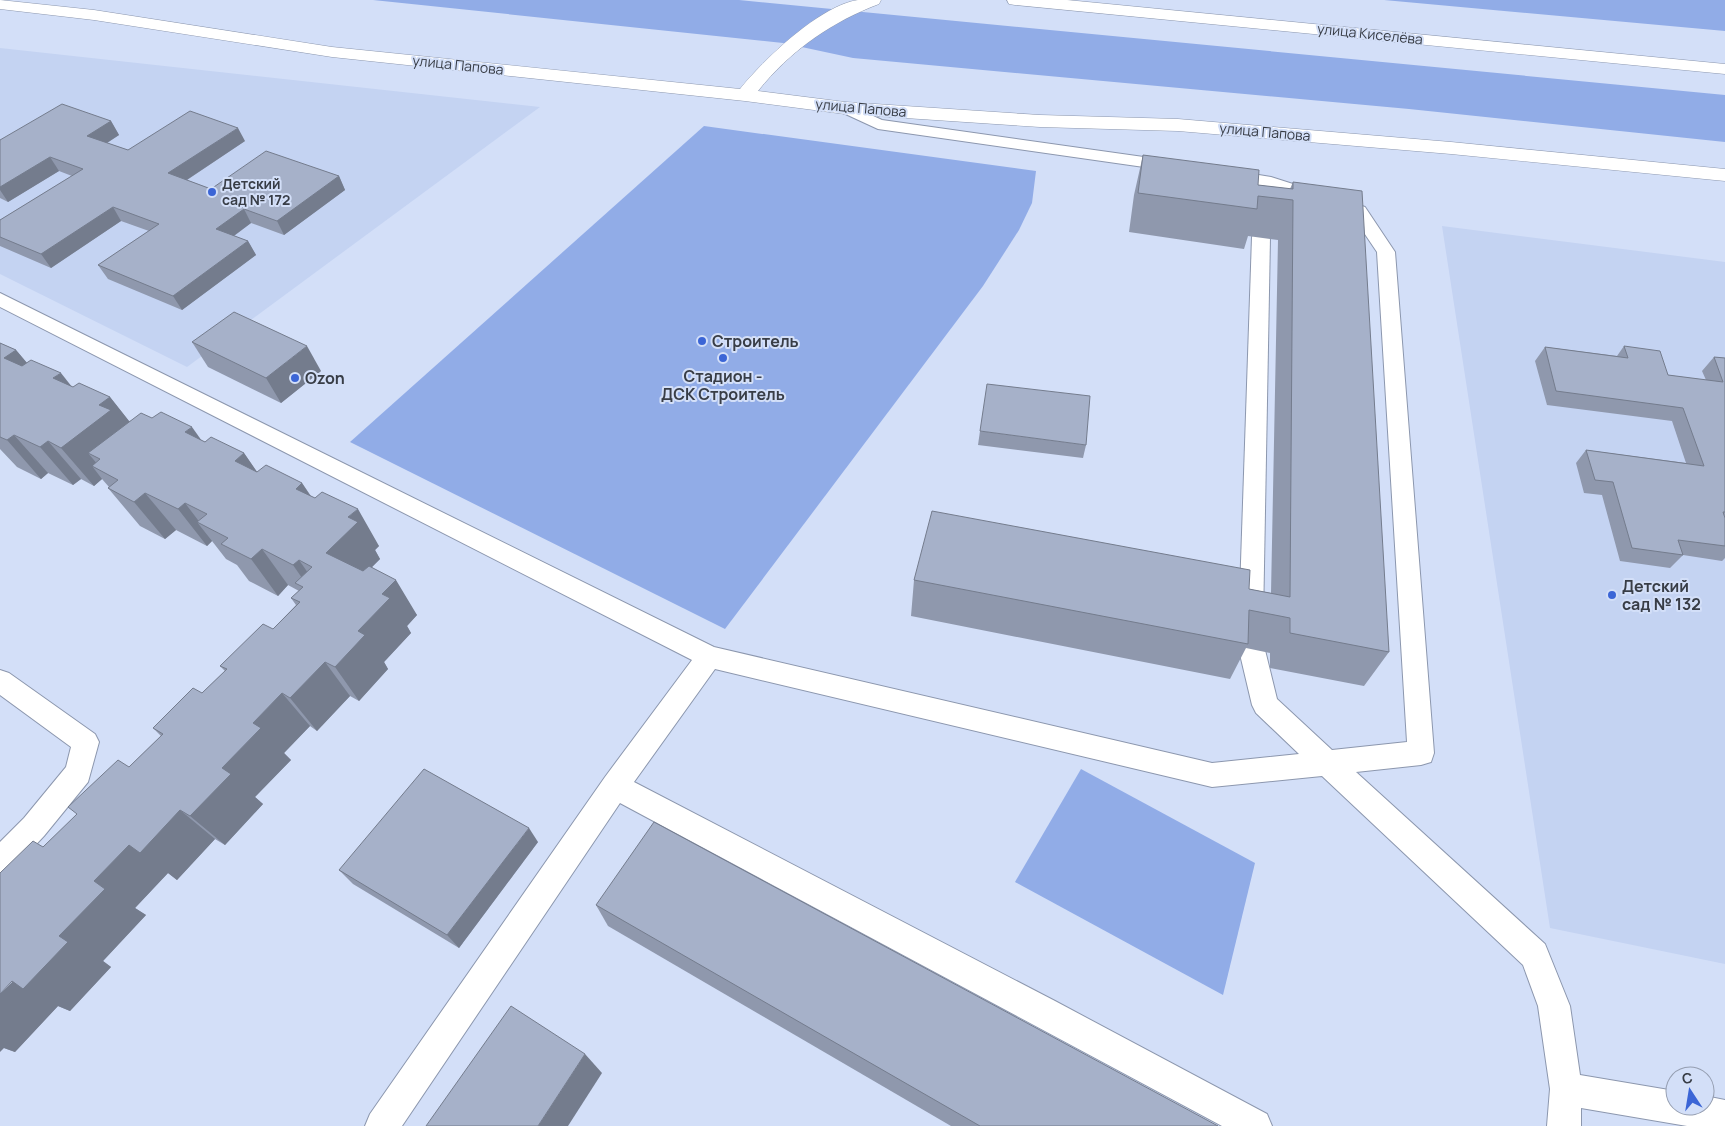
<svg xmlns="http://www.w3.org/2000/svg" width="1725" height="1126" font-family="Manrope,sans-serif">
  <rect width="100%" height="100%" fill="#d3dff8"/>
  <g fill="#c4d3f2">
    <path d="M0,48L540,107L187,367L0,274Z"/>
    <path d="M1442,226L1725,262V964L1550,928Z"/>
  </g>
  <g fill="#91ace7">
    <path d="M373,0H739L1725,95V142L1409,109L853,58L783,43Z"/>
    <path d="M1384,0H1725V31Z"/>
    <path d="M704,126L1036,171L1032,203L1019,230L983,286L725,629L350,442Z"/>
    <path d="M1081,769L1255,863L1223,995L1015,882Z"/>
  </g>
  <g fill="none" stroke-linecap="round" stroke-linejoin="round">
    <g stroke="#8c97ae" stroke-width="2">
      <g id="lane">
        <path d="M845,103L882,120L1172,161L1178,162L1181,166L1178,170L1172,171L878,129L839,111L837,108Z"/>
        <path d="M1228,170L1271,177L1365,207L1395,252L1434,753L1431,762L1421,765L1356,772L1545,944L1570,1006L1580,1075L1675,1091V1106H1705V1096L1725,1100V1126H1687L1581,1108V1126H1547L1550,1089L1538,1006L1523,965L1322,776L1212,787L715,669L634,782L1055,1001L1267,1114L1272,1126H1222L620,803L402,1126H365L370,1114L605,777L692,660L0,307V293L714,647L1212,763L1299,754L1256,713L1252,705L1239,650L1243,642L1252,639L1261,642L1265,650L1277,699L1332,750L1407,742L1377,252L1352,215L1262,186L1222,179L1219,175L1222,171Z"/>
        <path d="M1261,231L1268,233L1270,237L1263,621L1260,628L1251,631L1242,628L1239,621L1252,237L1254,233Z"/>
        <path d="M0,670L9,673L95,734L99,742L88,782L44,836L10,872L0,876V842L24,818L66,767L71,747L0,695Z"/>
      </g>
    </g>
    <g stroke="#8c97ae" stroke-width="1">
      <g id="street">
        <path d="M0,0L94,10L332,47L740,89C763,60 821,5 858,0C866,0 874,0 881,0L879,4C831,22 790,51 758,91L845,102L1040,115L1178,119L1451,142L1725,169V181L1451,154L1178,131L1040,127L845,114L745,101L332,57L94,20L0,9Z"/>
        <path d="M1007,0H1067L1725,64V74L1015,5L1009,4Z"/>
      </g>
    </g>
    <use href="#lane" fill="#fff" fill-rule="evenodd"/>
    <use href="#street" fill="#fff" fill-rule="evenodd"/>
  </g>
  <g fill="#8f98ad">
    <path d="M111,121L119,135L107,143L128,150L245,141L187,180L211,189L339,176L345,190L284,235L251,223L234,236L248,241L256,255L182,310L108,279L98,265L149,231L121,221L51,268L0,246V220L72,176L59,171L8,202L0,198V140Z"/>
    <path d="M1143,155L1258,185L1290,189L1293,182L1389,652L1364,686L1270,668V653L1246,648L1230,679L911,616L914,580L1249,589L1271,593L1278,240L1248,236L1244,249L1129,232L1134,195Z"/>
    <path d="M192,342L321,371L281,403L208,367Z"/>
    <path d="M0,343L16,350L27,363L72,387L110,397L129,421L152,418L205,442L244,453L257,472L302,483L311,496L379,546L375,550L380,559L372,567L417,615L407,626L411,633L384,662L388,669L359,701L350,696L317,731L310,726L284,753L291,760L255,797L263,804L225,845L215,839L177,880L168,873L135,908L146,915L103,961L111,967L70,1011L58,1006L15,1052L4,1048L43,847L129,767L161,736L153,728L202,693L225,671L220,666L273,629L296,605L291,598L299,591L288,585L278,596L249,581L237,565L226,559L212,541L207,546L176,530L165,539L140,526L108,488L109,487L102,479L94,486L81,479L73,485L48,473L41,479L17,467L0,449Z"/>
    <path d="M1624,346L1668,375L1706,380L1702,371L1714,357L1725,358V558L1722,561L1683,555L1670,568L1620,561L1602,495L1584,493L1576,463L1586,450L1686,463L1672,421L1547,405L1535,361L1545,347L1617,356Z"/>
    <path d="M980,431L1086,445L1083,458L978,445Z"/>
    <path d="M538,842L459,948L353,884L339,870Z"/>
    <path d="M596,905L1218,1126H951L608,926Z"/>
  </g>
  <g fill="#747c8d">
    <path d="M111,121L119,135L96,150L87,136Z"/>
    <path d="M238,128L245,141L176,187L168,173Z"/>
    <path d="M50,157L59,171L8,202L0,190V187Z"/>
    <path d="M339,176L345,190L284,235L277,221Z"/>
    <path d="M113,207L121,221L51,268L41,254Z"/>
    <path d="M244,209L251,223L224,243L216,229Z"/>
    <path d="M248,241L256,255L182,310L173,296Z"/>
    <path d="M307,346L321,371L281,403L266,378Z"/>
    <path d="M16,350L49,389L4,358Z"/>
    <path d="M61,373L91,411L53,378Z"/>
    <path d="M110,397L140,435L100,459L88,453L104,472L92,466L102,479L94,486L61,448L99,405Z"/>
    <path d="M192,427L219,465L185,432Z"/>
    <path d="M14,435L48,473L41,479L7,440Z"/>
    <path d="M48,441L81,479L73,485L40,447Z"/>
    <path d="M244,453L270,491L235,461Z"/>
    <path d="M302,483L326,520L296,489Z"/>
    <path d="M145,493L176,530L165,539L134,502Z"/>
    <path d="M185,503L201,524L197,522L212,541L207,546L178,509Z"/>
    <path d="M358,509L379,546L375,550L380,559L350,589L326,553L348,517Z"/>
    <path d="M262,549L288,585L278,596L251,559Z"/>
    <path d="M299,560L324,596L318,601L293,565Z"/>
    <path d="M396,580L417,615L407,626L411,633L384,662L388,669L359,701L335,667L382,594Z"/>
    <path d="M325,662L350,696L317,731L290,698Z"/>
    <path d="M282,693L310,726L284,753L291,760L255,797L263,804L225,845L190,816L253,723Z"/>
    <path d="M180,810L215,839L177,880L168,873L135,908L146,915L103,961L111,967L70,1011L58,1006L15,1052L4,1048L0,1052V994L59,936L94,881L129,845Z"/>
    <path d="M529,828L538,842L459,948L447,935Z"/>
    <path d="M585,1054L602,1073L568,1126H538Z"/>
  </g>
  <g fill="#a6b1c9" stroke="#747c8d">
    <path d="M62,104L111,121L87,136L128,150L190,111L238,128L168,173L211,189L266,151L339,176L277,221L244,209L216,229L248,241L173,296L98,265L159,224L113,207L41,254L0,237V220L83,169L50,157L0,187V140Z"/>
    <path d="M1143,155L1259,170L1258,185L1293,189V182L1362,191L1389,652L1290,633V618L1249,610L1248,644L914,580L932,511L1250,570L1249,589L1290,597L1293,200L1258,196L1257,209L1138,193Z"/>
    <path d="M234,312L307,346L266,378L192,342Z"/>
    <path d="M0,343L16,350L4,358L22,366L31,360L61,373L53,378L73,387L79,383L110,397L99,405L111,410L61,448L48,441L40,447L14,435L7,440L0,437Z"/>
    <path d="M1624,346L1660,351L1668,375L1723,382L1714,357L1725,358V512H1723L1725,518V546L1678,540L1683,555L1632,548L1613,482L1595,480L1586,450L1704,466L1683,408L1556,391L1545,347L1628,358Z"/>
    <path d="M987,384L1090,396L1086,445L980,431Z"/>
    <path d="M161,412L192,427L185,432L205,442L211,437L244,453L235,461L257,472L266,465L302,483L296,489L315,498L322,492L358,509L348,517L358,522L326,553L363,571L369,566L396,580L382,594L390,598L358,631L365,635L335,667L325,662L290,698L282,693L253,723L261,728L222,768L231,774L190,816L180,810L140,853L129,845L94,881L105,889L59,936L68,942L23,989L12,981L0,994V873L33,841L43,847L77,814L68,807L118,760L129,767L163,734L153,728L193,688L202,693L227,669L220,666L263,624L273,629L300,602L291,598L303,587L295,583L312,567L299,560L293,565L262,549L251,559L221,544L228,538L197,522L207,514L185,503L178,509L145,493L134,502L108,488L118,480L92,466L100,459L88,453L141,413L152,418Z"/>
    <path d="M424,769L529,828L447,935L339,870Z"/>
    <path d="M654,822L1218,1126H980L596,905Z"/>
    <path d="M511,1006L585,1054L538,1126H426Z"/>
  </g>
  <g fill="#3b65d6" stroke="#d3dff8" stroke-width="2">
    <circle cx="212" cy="192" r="5"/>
    <circle cx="702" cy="341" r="5"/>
    <circle cx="723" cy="358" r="5"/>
    <circle cx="295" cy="378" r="5"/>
    <circle cx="1612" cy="595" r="5"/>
  </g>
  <g text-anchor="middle" stroke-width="4" stroke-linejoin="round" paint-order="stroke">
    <g font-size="14" fill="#383d46" stroke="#d3dff8">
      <text transform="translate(1370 34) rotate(6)" y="5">улица Киселёва</text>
      <text transform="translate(458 65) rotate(6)" y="5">улица Папова</text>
      <text transform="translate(861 108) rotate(5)" y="5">улица Папова</text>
      <text transform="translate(1265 132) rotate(5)" y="5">улица Папова</text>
    </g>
    <g font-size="14" font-weight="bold" fill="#383d46" stroke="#d3dff8" text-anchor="start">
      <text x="222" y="189">Детский<tspan x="222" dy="16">сад № 172</tspan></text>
    </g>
    <g font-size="16" font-weight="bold" fill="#383d46" stroke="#d3dff8" text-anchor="start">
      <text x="712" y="347">Строитель</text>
      <text x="723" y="382" text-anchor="middle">Стадион -<tspan x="723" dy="18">ДСК Строитель</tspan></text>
      <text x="305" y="384">Ozon</text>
      <text x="1622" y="592">Детский<tspan x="1622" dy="18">сад № 132</tspan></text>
    </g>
  </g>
  <g transform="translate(1690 1091) rotate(348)"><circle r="24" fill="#d3dff8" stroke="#959eb1"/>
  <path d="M0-4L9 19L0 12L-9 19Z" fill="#3b65d6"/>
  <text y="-8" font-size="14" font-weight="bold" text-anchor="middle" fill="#383d46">С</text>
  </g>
</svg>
